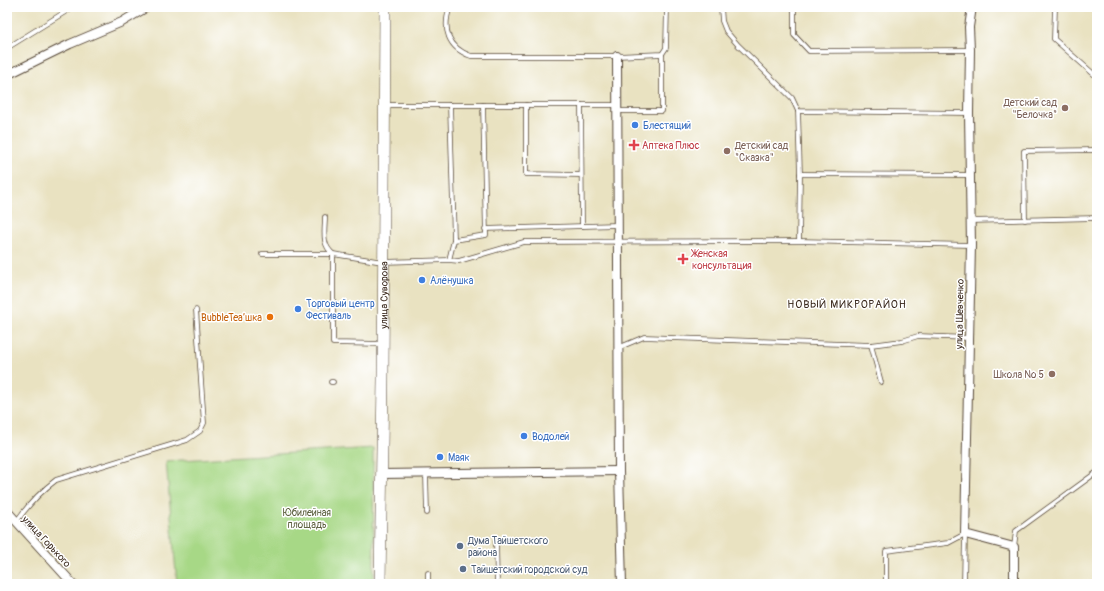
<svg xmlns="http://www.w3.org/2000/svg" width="1104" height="591" font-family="Pangolin,sans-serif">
  <rect width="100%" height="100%" fill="#fff"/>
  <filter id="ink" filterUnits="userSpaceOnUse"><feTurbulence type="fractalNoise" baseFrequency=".025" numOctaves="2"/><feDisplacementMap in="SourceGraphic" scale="8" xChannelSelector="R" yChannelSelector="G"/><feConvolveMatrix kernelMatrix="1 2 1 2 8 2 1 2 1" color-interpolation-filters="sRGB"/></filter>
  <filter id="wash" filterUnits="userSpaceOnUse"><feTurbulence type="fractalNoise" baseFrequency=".012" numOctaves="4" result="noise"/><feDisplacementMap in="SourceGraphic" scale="16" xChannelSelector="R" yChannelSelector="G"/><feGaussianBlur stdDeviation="0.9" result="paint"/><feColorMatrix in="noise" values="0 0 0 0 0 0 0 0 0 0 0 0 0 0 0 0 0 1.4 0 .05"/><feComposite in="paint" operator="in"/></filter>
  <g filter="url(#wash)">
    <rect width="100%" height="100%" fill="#e9e2c1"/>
    <path fill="#a7d886" stroke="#718152" d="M373,448L374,584H177L166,461Z"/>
  </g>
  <g filter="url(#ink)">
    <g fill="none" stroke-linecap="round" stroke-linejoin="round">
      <g stroke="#554636" stroke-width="5.5">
        <g id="lane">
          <path d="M450,7C442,29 448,48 471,56H617L662,54L666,48L667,7"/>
          <path d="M721,7L722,21L726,31L738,45L792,98L798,111L969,113"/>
          <path d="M795,7L794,9V35L809,51L970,50"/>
          <path d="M1055,7L1054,39L1097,77"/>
          <path d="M7,48L73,7"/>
          <path d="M385,105H617"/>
          <path d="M450,105L454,240L486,235L483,105"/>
          <path d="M526,105V174L581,175"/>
          <path d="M581,105L582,226"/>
          <path d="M617,111H662V54"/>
          <path d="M798,111L800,174"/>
          <path d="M325,217C325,231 321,244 333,254L383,262L449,260L459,261L524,242L799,241L971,245"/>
          <path d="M1025,220L1024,151L1097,150"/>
          <path d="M970,221L1097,218"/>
          <path d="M485,229L617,225"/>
          <path d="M799,241L800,174L969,175"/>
          <path d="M262,254H333V343L383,344"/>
          <path d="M449,260L454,240"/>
          <path d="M871,345L881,382"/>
          <path d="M618,348L644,337L871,345L902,341L918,336L969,338"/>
          <path d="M331,382H333"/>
          <path d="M426,474L427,513"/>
          <path d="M16,522C28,505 40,492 56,480L187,440L200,431L204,423L196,310"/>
          <path d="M496,541L497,584"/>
          <path d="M1014,547L1016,531L1097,472"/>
          <path d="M428,573V584"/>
          <path d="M886,584V551L948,543L965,534L964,584"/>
        </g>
      </g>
      <g stroke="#554636" stroke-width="10">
        <g id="street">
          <path d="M972,7L969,27L970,50L969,113L971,245L965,534L1014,547V584"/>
          <path d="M617,56L619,471L622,584"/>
          <path d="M7,75L70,44L122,22L147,7"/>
          <path d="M381,474L619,471"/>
          <path d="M7,511L73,584"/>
        </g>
      </g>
      <g stroke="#554636" stroke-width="12">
        <g id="secondary">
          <path id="s1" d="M380,584L383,379L385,7"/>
        </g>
      </g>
      <use href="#lane" stroke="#fff" stroke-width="4"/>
      <use href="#street" stroke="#fff" stroke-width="8"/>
      <use href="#secondary" stroke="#fff" stroke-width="11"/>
    </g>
  </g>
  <g fill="#8d6e63" stroke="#fff" stroke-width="1.5">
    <circle cx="1065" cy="108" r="4"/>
    <circle cx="727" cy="151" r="4"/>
    <circle cx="1052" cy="374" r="4"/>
  </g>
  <g fill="#3f7fe0" stroke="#fff" stroke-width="1.5">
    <circle cx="635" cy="125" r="4"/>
    <circle cx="422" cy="280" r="4"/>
    <circle cx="298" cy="309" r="4"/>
    <circle cx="524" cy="436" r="4"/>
    <circle cx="440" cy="457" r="4"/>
  </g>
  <g fill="#e0444e" stroke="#fff" stroke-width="1.5">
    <path d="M632 139h4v4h4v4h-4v4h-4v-4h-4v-4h4z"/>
    <path d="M681 253h4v4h4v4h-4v4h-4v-4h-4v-4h4z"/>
  </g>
  <circle fill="#e8710a" stroke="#fff" stroke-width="1.5" cx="270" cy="317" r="4"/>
  <g fill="#5c6f8a" stroke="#fff" stroke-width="1.5">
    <circle cx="460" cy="546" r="4"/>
    <circle cx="463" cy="569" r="4"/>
  </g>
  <g text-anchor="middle" stroke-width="3" stroke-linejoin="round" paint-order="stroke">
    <g font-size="10" fill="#785e54" stroke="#fff" text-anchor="end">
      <text x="1057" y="106">Детский сад<tspan x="1057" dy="12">"Белочка"</tspan></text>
      <text x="735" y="149" text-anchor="start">Детский сад<tspan x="735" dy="12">"Сказка"</tspan></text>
      <text x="1044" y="378">Школа № 5</text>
    </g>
    <g font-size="10" fill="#366cbe" stroke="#fff" text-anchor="start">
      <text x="643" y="129">Блестящий</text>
      <text x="430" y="284">Алёнушка</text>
      <text x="306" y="307">Торговый центр<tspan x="306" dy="12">Фестиваль</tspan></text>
      <text x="532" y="440">Водолей</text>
      <text x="448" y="461">Маяк</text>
    </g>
    <g font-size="10" fill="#be3a42" stroke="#fff" text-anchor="start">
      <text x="642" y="149">Аптека Плюс</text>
      <text x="692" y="257">Женская<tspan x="692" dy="12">консультация</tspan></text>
    </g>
    <g font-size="10" fill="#3b2a1e" stroke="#fff">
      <text dy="4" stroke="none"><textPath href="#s1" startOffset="289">улица Суворова</textPath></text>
      <text transform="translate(959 314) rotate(-89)" y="4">улица Шевченко</text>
      <text transform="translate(47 541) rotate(47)" y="4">улица Горького</text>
    </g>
    <g font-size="10" fill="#c56008" stroke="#fff" text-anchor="end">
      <text x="262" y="321">BubbleTea’шка</text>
    </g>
    <g font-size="10" fill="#5b5e3d" stroke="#fff">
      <text x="307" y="516">Юбилейная<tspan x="307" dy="12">площадь</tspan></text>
    </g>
    <g font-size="10" fill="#4e5e75" stroke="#fff" text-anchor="start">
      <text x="468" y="544">Дума Тайшетского<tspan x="468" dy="12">района</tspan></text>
      <text x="471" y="573">Тайшетский городской суд</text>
    </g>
    <g font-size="11" letter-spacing="1" fill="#3b2a1e" stroke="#fff">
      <text x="847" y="308">НОВЫЙ МИКРОРАЙОН</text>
    </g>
  </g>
  <rect width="1104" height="591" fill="none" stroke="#fff" stroke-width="24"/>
</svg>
